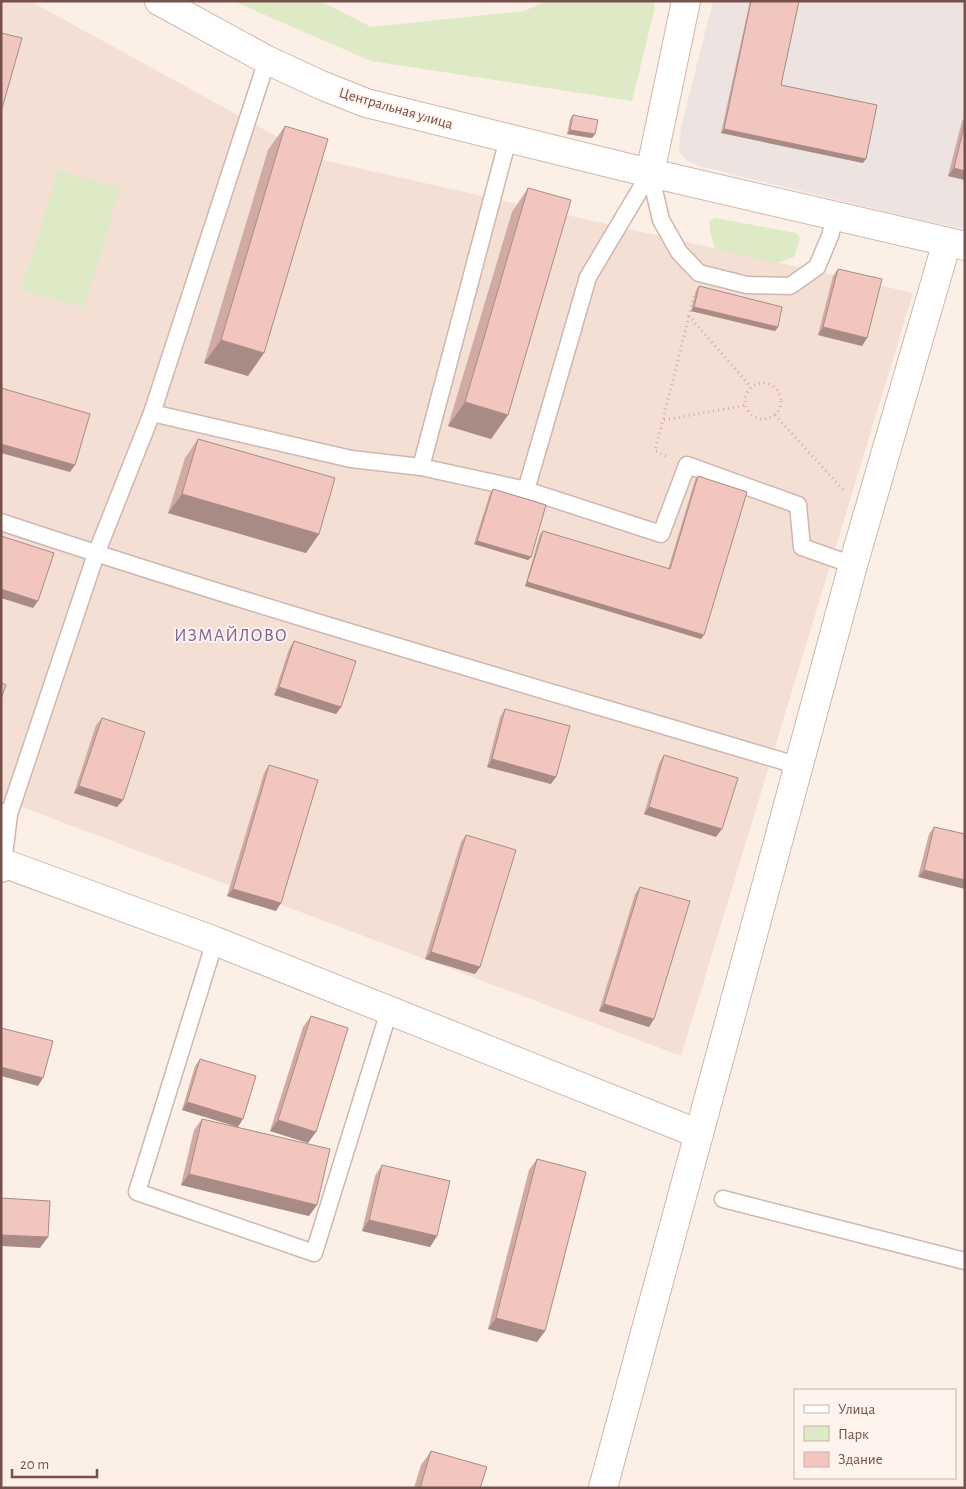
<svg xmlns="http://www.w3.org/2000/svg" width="966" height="1489" font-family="'Alegreya Sans',sans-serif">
  <rect width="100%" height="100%" fill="#fcefe6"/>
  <path fill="#f4dfd5" d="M1,1H30L318,159L913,293L681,1056L1,799Z"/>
  <path fill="#ede3e0" d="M713,1H965V229L920,220L699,166L686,160L679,151L681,128Z"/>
  <g fill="#ddeac5">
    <path d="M233,1H320L371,27L525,11L545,1H654L655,7L632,101L371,61Z"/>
    <path d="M58,170L120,188L84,308L22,289Z"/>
    <path d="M715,218L796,233L800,238L794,257L777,263L716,250L711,235L709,222Z"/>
  </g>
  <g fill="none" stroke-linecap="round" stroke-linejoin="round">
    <g stroke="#d0b6af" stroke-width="19">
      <g id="lane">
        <path d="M650,173L661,220L679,252L699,273L747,285L790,286L817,267L830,236L835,216"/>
        <path d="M152,413L267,60"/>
        <path d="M421,467L508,139"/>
        <path d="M526,490L661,534L687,465L798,505L802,547L853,565"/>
        <path d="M1,522C265,610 532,686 799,766"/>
        <path d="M1,812L9,814L3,863"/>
        <path d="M9,814L96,554L152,413L351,459L421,467L526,490L588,277L650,173"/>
        <path d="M215,941L137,1192L314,1253L389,1011"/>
        <path d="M723,1199L965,1261"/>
      </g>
    </g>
    <g stroke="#d0b6af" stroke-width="30">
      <g id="street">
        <path d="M1,868L3,863L215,941L699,1134"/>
        <path d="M603,1488L853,565L947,242"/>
      </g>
    </g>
    <g stroke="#d3b5ad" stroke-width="30">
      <g id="secondary">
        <path d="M159,1L267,60L321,85L366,103L625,167L965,246"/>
        <path d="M650,173L686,1"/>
      </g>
    </g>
    <g stroke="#d7a9a1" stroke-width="3" stroke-dasharray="1 4" stroke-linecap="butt">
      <path d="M694,296L689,316L751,387"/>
      <circle cx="763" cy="401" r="18"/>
      <path d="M775,415L845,492"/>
      <path d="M664,420L746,405"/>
      <path d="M666,456L655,451L689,316"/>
    </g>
    <use href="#lane" stroke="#fff" stroke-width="16"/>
    <use href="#street" stroke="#fff" stroke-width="28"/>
    <use href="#secondary" stroke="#fff" stroke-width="28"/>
  </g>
  <g fill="#d0aaa3">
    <path d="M750,1H799L781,85L863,163L721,133Z"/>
    <path d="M573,115L592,138L567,134L570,119Z"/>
    <path d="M965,117V180L948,176L962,121Z"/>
    <path d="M285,126L248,376L204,363L268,150Z"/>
    <path d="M528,188L508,415L491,439L448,426L512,212Z"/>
    <path d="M838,269L867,338L862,346L818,335L833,276Z"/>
    <path d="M699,286L778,327L775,331L691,311L696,290Z"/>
    <path d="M198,439L319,534L306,553L168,513L185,458Z"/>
    <path d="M698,476L701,639L525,586L540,534L543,531L668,569L695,480Z"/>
    <path d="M493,489L531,557L528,560L474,544L490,493Z"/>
    <path d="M294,641L341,707L336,714L274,695L289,649Z"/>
    <path d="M505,709L551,784L487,767L500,717Z"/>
    <path d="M102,718L123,800L117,807L74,793L96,725Z"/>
    <path d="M664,755L716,837L644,814L659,763Z"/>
    <path d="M269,765L276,911L227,896L264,773Z"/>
    <path d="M934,827L965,834L918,877L929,834Z"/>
    <path d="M466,835L480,967L475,974L425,959L461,842Z"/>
    <path d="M640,887L649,1027L599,1011L635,894Z"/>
    <path d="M311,1016L308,1143L270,1131L303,1027Z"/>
    <path d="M200,1059L238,1127L182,1110L195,1066Z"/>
    <path d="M202,1119L309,1216L181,1185L194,1130Z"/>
    <path d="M537,1159L545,1331L537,1342L488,1329L529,1170Z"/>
    <path d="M382,1165L437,1236L430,1247L362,1231L375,1176Z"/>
    <path d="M431,1451L480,1488H414L421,1465Z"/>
  </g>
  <g fill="#a98b85">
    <path d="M724,129L866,159L863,163L721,133Z"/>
    <path d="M570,130L595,134L592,138L567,134Z"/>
    <path d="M954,168L965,171V180L948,176Z"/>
    <path d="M694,307L778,327L775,331L691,311Z"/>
    <path d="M823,327L867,338L862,346L818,335Z"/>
    <path d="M221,340L264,353L248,376L204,363Z"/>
    <path d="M465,402L508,415L491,439L448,426Z"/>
    <path d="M1,444L75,465L70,472L1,453Z"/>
    <path d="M182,494L319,534L306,553L168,513Z"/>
    <path d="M477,541L531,557L528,560L474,544Z"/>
    <path d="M527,582L704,635L701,639L525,586Z"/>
    <path d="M1,589L38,601L33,608L1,598Z"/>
    <path d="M279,687L341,707L336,714L274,695Z"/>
    <path d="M492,759L556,777L551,784L487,767Z"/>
    <path d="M79,786L123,800L117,807L74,793Z"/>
    <path d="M649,807L722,829L716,837L644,814Z"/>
    <path d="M924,870L965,880V889L918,877Z"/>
    <path d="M233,889L281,903L276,911L227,896Z"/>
    <path d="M431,952L480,967L475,974L425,959Z"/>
    <path d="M604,1004L654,1019L649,1027L599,1011Z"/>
    <path d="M1,1067L43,1078L38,1086L1,1076Z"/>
    <path d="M187,1102L243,1119L238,1127L182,1110Z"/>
    <path d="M278,1120L316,1132L308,1143L270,1131Z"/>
    <path d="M189,1174L317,1205L309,1216L181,1185Z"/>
    <path d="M369,1220L437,1236L430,1247L362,1231Z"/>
    <path d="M1,1235L48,1237L40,1248L1,1246Z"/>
    <path d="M496,1318L545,1331L537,1342L488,1329Z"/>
  </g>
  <g fill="#f2c6be" stroke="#a98b85">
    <path d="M751,1H799L781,85L877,105L866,159L724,129Z"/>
    <path d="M1,33L22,38L1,112Z"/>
    <path d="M573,115L598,120L595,134L570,130Z"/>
    <path d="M965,122V171L954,168Z"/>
    <path d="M285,126L328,139L264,353L221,340Z"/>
    <path d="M528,188L571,200L508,415L465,402Z"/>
    <path d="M838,269L882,279L867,338L823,327Z"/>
    <path d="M699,286L782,307L778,327L694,307Z"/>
    <path d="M1,388L90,414L75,465L1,444Z"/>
    <path d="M198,439L335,478L319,534L182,494Z"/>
    <path d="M698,476L747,492L704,635L527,582L543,531L670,569Z"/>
    <path d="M493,489L546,505L531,557L477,541Z"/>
    <path d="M1,536L54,553L38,601L1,589Z"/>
    <path d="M294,641L356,661L341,707L279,687Z"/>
    <path d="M1,683L6,685L1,699Z"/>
    <path d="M505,709L570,726L556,777L492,759Z"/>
    <path d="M102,718L145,732L123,800L79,786Z"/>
    <path d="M664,755L738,778L722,829L649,807Z"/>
    <path d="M269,765L318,780L281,903L233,889Z"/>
    <path d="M934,827L965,834V880L924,870Z"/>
    <path d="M466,835L516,850L480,967L431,952Z"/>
    <path d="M640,887L690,901L654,1019L604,1004Z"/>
    <path d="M311,1016L348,1028L316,1132L278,1120Z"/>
    <path d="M1,1028L53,1041L43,1078L1,1067Z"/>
    <path d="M200,1059L256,1076L243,1119L187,1102Z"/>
    <path d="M202,1119L330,1149L317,1205L189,1174Z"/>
    <path d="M537,1159L586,1172L545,1331L496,1318Z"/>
    <path d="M382,1165L450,1181L437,1236L369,1220Z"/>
    <path d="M1,1198L50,1201L48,1237L1,1235Z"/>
    <path d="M431,1451L487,1467L480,1488H420Z"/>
  </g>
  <g text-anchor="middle" stroke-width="4" stroke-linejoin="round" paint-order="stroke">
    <g font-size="15" fill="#76504b" stroke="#fff4ed">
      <text transform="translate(396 108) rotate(16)" y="5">Центральная улица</text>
    </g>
    <g font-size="18" letter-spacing="1" fill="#7c6799" stroke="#fff4ed">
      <text x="231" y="641">ИЗМАЙЛОВО</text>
    </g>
  </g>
  <rect width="966" height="1489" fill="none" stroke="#76504b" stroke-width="5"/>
  <rect x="794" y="1389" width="162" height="90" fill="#fff4ed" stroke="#c8b2ac"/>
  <rect x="804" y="1405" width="25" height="8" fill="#ffffff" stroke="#c8b2ac"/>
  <text x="838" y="1414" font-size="15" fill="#76504b">Улица</text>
  <rect x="804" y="1426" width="25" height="15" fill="#ddeac5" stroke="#c8b2ac"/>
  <text x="838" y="1439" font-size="15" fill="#76504b">Парк</text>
  <rect x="804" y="1452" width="25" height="15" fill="#f2c6be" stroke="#c8b2ac"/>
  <text x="838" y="1464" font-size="15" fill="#76504b">Здание</text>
  <path d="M12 1469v8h85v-8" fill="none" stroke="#76504b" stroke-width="2.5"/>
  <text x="20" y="1469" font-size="15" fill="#76504b" stroke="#fff4ed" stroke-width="4" paint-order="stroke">20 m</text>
</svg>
